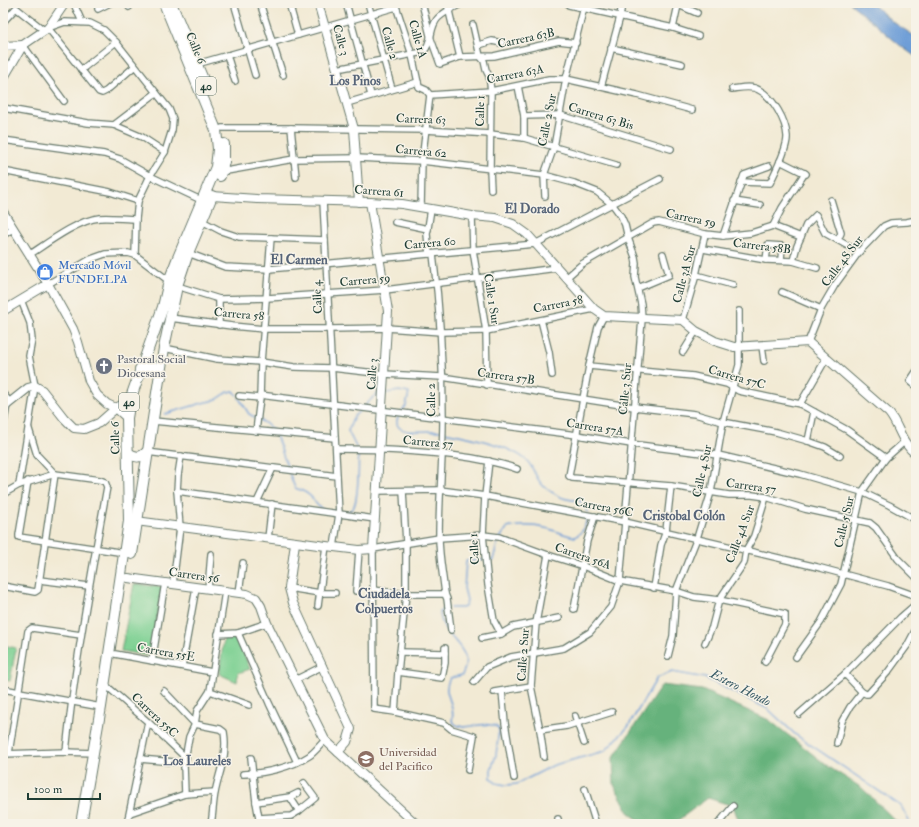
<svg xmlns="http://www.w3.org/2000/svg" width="919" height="827" font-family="'IM FELL Double Pica',serif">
  <rect width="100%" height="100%" fill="#f7f3e8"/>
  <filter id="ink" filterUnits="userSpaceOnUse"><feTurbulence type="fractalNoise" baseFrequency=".025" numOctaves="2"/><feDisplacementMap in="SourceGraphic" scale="8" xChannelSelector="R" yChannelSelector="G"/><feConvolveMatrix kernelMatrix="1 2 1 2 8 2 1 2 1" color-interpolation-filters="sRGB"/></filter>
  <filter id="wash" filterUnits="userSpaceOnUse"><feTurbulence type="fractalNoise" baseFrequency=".012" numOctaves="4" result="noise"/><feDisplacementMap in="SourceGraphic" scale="16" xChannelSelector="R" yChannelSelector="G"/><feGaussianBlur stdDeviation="0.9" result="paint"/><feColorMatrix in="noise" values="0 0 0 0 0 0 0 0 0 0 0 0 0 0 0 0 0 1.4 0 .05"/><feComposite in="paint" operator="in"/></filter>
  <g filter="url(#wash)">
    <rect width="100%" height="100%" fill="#f2ead4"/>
    <g fill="#7dd092" stroke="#4e8663">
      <path d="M134,584L162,587L150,656L121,651Z"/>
      <path d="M237,637L250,669L238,673L237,682L219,674L224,638Z"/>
      <path d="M3,645L16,648L10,681L3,680Z"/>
    </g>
    <path fill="#66b27c" stroke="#427858" d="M662,685L702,690L769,720L829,767L862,788L899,824H740L733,806L708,798L673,824H645L630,814L614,785L613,758Z"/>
    <path fill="#6e9ed7" stroke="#466e86" d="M850,3H871L893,22L916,37V57L902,47Z"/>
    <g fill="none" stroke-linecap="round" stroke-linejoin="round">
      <g stroke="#6e9ed7" stroke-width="1.5">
        <path d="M386,393L399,391L409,393L406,406L401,412"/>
        <path d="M239,398L249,414L265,423L273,430"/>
        <path d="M365,406L376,394H381"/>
        <path d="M165,414L206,402L216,400L228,392L234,391L237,395"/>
        <path d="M399,415C387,439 431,429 441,431"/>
        <path d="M444,432C466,436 508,445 525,459C535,467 535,481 546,488C551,492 561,498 567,499C580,502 582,497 587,512"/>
        <path d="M276,435L288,469"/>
        <path d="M356,447L348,431L354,416L361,410"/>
        <path d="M289,472L295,488C302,490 309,494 313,499C316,504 317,506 322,509"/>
        <path d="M332,511C339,510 347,515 353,508C358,501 360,459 357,451"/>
        <path d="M488,560H493L498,541L507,528C519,525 532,525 545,528C555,530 564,535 575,537C585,530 585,528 587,516"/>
        <path d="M446,608L443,609L440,612C441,640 477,646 462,675L450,678C444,689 448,694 451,704C453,710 453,716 452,721C461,733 478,722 491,725C494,725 497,727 499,729L496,755L491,770V778L496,783L506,785L517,784L554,765L605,751L628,727L657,678L672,672L705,678L768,709L796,735L901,806L909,821V824"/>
        <path d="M450,608H463L466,605L467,600L464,588L466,561L484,560"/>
      </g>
    </g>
  </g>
  <g filter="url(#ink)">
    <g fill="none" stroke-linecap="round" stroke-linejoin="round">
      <g stroke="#697a6c" stroke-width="8">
        <g id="street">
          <path d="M127,3L129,7"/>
          <path d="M234,3L255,75"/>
          <path d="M260,3L283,75"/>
          <path d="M289,3L298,35"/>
          <path d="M346,3L371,95"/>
          <path d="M368,3L392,89"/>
          <path d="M395,3L412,55L419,87L426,90L430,95"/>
          <path d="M422,3L431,39L440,64L460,57L494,56L559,41L576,43"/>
          <path d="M447,3L460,57"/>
          <path d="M674,3L697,13"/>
          <path d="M74,4L82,22"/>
          <path d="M569,5L673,28L698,36"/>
          <path d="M98,9L110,3"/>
          <path d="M3,22L16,8L45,31"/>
          <path d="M473,25L480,56L484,61L486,70L489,76L491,91L490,169L491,190"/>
          <path d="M673,28L678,5"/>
          <path d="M23,45L64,101"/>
          <path d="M479,45L492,41L502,43"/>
          <path d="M611,48L682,64"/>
          <path d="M227,55L235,81"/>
          <path d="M197,64L396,7"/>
          <path d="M135,66L106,91L102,93L99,92L48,28L65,22L90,23L104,30L116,42L169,109L173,119L172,130L165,152L150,176L138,201L136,219L135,255"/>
          <path d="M337,69L423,52C433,43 429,27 438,18C445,11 455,7 463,3"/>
          <path d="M81,70L116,42"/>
          <path d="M518,86L524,116V138"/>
          <path d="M601,87L620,17L622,3"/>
          <path d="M732,89C740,88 752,85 759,90C773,97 786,121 787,136C788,148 775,172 770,183L741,182"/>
          <path d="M430,95L491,91L549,79H566L637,95L692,110"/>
          <path d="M347,103L418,82"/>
          <path d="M3,108L88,123L114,125L142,137L165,152"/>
          <path d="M524,116L560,115L671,149"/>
          <path d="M114,125L156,93"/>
          <path d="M222,128H291L425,130L490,134L524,138L616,165"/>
          <path d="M291,128L296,177"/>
          <path d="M3,140L104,154L120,159L150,176L203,201"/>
          <path d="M780,161L806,174"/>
          <path d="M3,171L110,192L138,201"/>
          <path d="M221,172L294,159L357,158L422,161L544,175L574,183L597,192L613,205L621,216L625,225L628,238L635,257L636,263L635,277L641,304L642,319L620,581L611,607L590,632L564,648L511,657L487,667L474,682"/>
          <path d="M545,196L544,175L554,147L566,79L585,3"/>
          <path d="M831,200L841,233L838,240"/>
          <path d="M323,201L339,514L334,547"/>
          <path d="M734,201L760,205"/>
          <path d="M421,207L422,161L430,95"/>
          <path d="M472,216L473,250L486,331L487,385"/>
          <path d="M202,221L221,231L239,237L325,240"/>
          <path d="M395,222L428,229"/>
          <path d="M773,226L782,208L805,173"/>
          <path d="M3,235L13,229"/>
          <path d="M723,236L744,175L769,166"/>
          <path d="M703,249L766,260L793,261L817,268"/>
          <path d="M188,253L225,267L269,269L535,244L660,179"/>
          <path d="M429,254L427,234L431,209"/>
          <path d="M433,254C440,308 443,363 443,418C443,457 439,497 439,537C439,556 443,575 445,594L447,599L451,630"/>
          <path d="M29,255C46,244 78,220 99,218C111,217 124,219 136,219"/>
          <path d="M766,260L768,245L782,246L781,260"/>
          <path d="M793,261L797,246L806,225L816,215L825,233L859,252"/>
          <path d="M696,275L733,285"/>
          <path d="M566,278L582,264L653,223L659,222L705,234L723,236L751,233L773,226L801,237"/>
          <path d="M48,284L91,259L105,254L128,253L135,255L169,281"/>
          <path d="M177,286L219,299L267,298L385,290L557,268"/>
          <path d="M638,288L669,275L663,254"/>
          <path d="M782,292L821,309"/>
          <path d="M604,316L598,327L589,366L569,476L572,478L671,486L729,495H752L766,497L805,509L870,523L876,528L898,559L916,577"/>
          <path d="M170,318L232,326L264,329H330L387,328L441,332L486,331L594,309"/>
          <path d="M541,320L549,352L552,375"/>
          <path d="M683,320L696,275L705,234"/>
          <path d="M219,325V299"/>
          <path d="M808,342L821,309L835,285L859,252L884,226L891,223L907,222L916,220"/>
          <path d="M762,346L764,361"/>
          <path d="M164,348L217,359L261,362L294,367L332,368L384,374L442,377L634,407L695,414L723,422L776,432L808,441L825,447L840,456"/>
          <path d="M683,352L696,331"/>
          <path d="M589,366L693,376L727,384L739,391L800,404L847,430L886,458"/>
          <path d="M916,372L910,381L916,386"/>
          <path d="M3,394L10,402"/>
          <path d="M260,395L577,435L631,444L718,455L800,474L862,492L889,505L916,520"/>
          <path d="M239,396L260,398"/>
          <path d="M800,404L826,359"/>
          <path d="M153,421L335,438"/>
          <path d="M3,427L7,405"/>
          <path d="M256,431L260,398L261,362L271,238"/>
          <path d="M808,441L814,412"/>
          <path d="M336,449C382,449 427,451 472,458C487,461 502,463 517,469"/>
          <path d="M147,452L337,476"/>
          <path d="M489,461L485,496L483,535L488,585L494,621L501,634"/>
          <path d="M28,481L19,535V537L125,553"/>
          <path d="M19,485L35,386L29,356L32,340L30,323L21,300"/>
          <path d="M177,491L375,519"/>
          <path d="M377,491L440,490L485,496L625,522L817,567L888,586L916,596"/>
          <path d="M3,494L19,485L55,474L100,480L105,482L107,487C91,575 75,663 66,752"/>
          <path d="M257,502L273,468"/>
          <path d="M268,538L272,504"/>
          <path d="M39,580L89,586"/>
          <path d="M173,584L180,527L177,491L178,475L181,456"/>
          <path d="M3,586L35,592L38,590L55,474L37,455L28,426"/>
          <path d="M289,588L320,593H335"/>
          <path d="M654,588L661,545L666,531L671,486"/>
          <path d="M208,589L211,554"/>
          <path d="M373,590L406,594H445"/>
          <path d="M356,591L359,550"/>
          <path d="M239,593L243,563"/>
          <path d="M318,606L326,546"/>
          <path d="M574,609L587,541L595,516"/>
          <path d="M238,633L269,703L297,762"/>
          <path d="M218,634L238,633L267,623"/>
          <path d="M482,638L501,634L513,627L559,618"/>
          <path d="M705,643L712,627L719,600L744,563L746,550L754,536L766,497"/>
          <path d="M400,652L445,653"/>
          <path d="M115,654L212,672"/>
          <path d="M668,656L673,636L676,591L697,538L711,492L723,422L739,365V311"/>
          <path d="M796,657L821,622L841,584L862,492L886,458L904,442"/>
          <path d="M152,661L165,583"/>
          <path d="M182,666L196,588"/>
          <path d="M398,672L442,678L445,663V648"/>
          <path d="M845,674L862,692L866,694H868L888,672L907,646L916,629"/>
          <path d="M295,680L323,666"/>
          <path d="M109,688L148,722L186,758"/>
          <path d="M3,689L101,707"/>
          <path d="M164,691L195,724L220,729L224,732C228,755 219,772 215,793C213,803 213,814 211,824"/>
          <path d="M210,691L249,705"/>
          <path d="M502,691L505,723L514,778"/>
          <path d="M494,692L531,686"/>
          <path d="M395,712L398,672L406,594V543L403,491"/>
          <path d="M799,714L845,674L901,617L916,604"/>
          <path d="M575,716L584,743"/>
          <path d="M540,730L567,726L612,712"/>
          <path d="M837,743L842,721L850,707L862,692"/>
          <path d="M9,753L28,631L32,628L81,635"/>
          <path d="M3,754L66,752L93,753"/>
          <path d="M544,757L540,730L531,686L536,623L548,555"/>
          <path d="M251,758L256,802L260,824"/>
          <path d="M140,759L174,762"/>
          <path d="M468,770L474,736L451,729L444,723L395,712L374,709L373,549L439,538L483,535L499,537L548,555L583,566L620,581L676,591L694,597L719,600L785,614V624L765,662"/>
          <path d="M243,774C264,774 292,767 309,756C315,752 320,745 325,740"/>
          <path d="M585,789L596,824"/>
          <path d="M185,794L184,765L189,737L195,724L197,711L210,691L225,591"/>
          <path d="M290,797L299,811"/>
          <path d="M256,802L290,797L298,793"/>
          <path d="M130,813L185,794L215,792"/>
          <path d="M259,818L291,816L299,811L315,798L304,783"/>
          <path d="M558,819L559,824"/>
          <path d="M127,824L148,722"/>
          <path d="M718,824L733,806"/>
        </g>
      </g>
      <g stroke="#697a6c" stroke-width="10">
        <g id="secondary">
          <path d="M318,3L354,129L359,202"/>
          <path d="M3,46L23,45"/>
          <path d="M3,79L23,45L48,28L65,3"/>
          <path d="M212,196L257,199L370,202L402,204L472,216L495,218L513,224L527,234L594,309L604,316L683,320L696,331L715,341L734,347L808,342L889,413C900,427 901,443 916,454"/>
          <path d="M3,212L48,284L73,329L78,342L89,381L97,395L107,404L116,408L127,418"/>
          <path d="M3,311L48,284"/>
          <path d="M3,408L28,388L35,386L42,390L64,418L74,428L84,429L99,423L116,408L130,400"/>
          <path d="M136,521L326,546L359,550L373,549L388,311L370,202"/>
          <path d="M295,543L289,588L293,603L351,729L347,742L338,752"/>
          <path d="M128,578L247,594L256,598L261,606L267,623L325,740L416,824"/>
        </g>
      </g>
      <g stroke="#697a6c" stroke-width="12">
        <g id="highway">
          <path d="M171,3L207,89"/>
          <path d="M220,176L224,162V144"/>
          <path d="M140,369C150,364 157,366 161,377"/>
          <path d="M128,453C136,458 141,458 147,452"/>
          <path d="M132,554L164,348L177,286L188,253L212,196"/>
          <path d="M81,824L101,707L129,521L127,418L130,400L163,307L169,281L177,260L216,167L218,149L216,130L164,3"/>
        </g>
      </g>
      <use href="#street" stroke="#fff" stroke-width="5.5"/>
      <use href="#secondary" stroke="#fff" stroke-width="8"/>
      <use href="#highway" stroke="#fff" stroke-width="10"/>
    </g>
  </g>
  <defs>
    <g id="shop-disc" transform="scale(0.9)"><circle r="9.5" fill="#3f7fe0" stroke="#f7f3e8"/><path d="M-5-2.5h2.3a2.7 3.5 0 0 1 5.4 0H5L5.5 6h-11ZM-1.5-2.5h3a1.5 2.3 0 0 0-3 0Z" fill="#fff"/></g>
    <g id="church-disc" transform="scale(0.9)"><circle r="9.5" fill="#6b7280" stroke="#f7f3e8"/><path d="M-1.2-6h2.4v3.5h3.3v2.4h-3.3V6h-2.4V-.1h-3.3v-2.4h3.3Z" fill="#fff"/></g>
    <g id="university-disc" transform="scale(0.9)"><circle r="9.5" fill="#8d6e63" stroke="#f7f3e8"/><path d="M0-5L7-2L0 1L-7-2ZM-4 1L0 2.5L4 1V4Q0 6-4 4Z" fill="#fff"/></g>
  </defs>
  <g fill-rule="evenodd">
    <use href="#shop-disc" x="45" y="272"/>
    <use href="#church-disc" x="104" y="366"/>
    <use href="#university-disc" x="366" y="759"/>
  </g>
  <g text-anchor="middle" stroke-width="3" stroke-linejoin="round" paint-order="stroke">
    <g fill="#f7f3e8" stroke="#60746a" stroke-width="1">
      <rect x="196" y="77" width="20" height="18" rx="3"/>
      <rect x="119" y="393" width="20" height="18" rx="3"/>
    </g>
    <g font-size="11" font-weight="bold" fill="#1f3d34">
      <text x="206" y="90">40</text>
      <text x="129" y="406">40</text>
    </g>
    <g font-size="12" fill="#1f3d34" stroke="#f7f3e8">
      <text transform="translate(526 38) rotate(-12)" y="4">Carrera 63B</text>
      <text transform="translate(418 39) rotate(74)" y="4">Calle 1A</text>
      <text transform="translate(341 40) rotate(74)" y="4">Calle 3</text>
      <text transform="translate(390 43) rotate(74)" y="4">Calle 2</text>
      <text transform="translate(196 48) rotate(67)" y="4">Calle 6</text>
      <text transform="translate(515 74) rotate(-11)" y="4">Carrera 63A</text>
      <text transform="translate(480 111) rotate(-89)" y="4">Calle 1</text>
      <text transform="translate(601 116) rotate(17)" y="4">Carrera 63 Bis</text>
      <text transform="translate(421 119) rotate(2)" y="4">Carrera 63</text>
      <text transform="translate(547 120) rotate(-79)" y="4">Calle 2 Sur</text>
      <text transform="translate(421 151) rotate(5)" y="4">Carrera 62</text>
      <text transform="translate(379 191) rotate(4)" y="4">Carrera 61</text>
      <text transform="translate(691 218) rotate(12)" y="4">Carrera 59</text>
      <text transform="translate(430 243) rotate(-5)" y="4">Carrera 60</text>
      <text transform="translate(762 246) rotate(7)" y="4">Carrera 58B</text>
      <text transform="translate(842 261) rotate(-53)" y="4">Calle 4S Sur</text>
      <text transform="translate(684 274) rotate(-75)" y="4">Calle 3A Sur</text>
      <text transform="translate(365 280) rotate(-5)" y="4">Carrera 59</text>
      <text transform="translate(317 297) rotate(-93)" y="4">Calle 4</text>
      <text transform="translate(492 299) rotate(81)" y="4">Calle 1 Sur</text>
      <text transform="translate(558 304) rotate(-11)" y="4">Carrera 58</text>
      <text transform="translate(239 314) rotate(5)" y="4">Carrera 58</text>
      <text transform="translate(372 374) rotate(-86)" y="4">Calle 3</text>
      <text transform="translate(506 376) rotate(8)" y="4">Carrera 57B</text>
      <text transform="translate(737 377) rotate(16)" y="4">Carrera 57C</text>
      <text transform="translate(625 389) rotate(-85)" y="4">Calle 3 Sur</text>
      <text transform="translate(431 400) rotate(-91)" y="4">Calle 2</text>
      <text transform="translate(595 427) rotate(9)" y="4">Carrera 57A</text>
      <text transform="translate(115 438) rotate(-92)" y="4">Calle 6</text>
      <text transform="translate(428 442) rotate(5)" y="4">Carrera 57</text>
      <text transform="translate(702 471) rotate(-78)" y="4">Calle 4 Sur</text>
      <text transform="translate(751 486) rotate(8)" y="4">Carrera 57</text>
      <text transform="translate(604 507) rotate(11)" y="4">Carrera 56C</text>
      <text transform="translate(844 522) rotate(-77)" y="4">Calle 5 Sur</text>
      <text transform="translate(740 534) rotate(-69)" y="4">Calle 4A Sur</text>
      <text transform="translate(474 549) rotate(-94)" y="4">Calle 1</text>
      <text transform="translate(583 556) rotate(19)" y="4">Carrera 56A</text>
      <text transform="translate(194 575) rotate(8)" y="4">Carrera 56</text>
      <text transform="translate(166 652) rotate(10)" y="4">Carrera 55E</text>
      <text transform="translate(523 655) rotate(-86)" y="4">Calle 2 Sur</text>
      <text transform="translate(155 715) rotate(43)" y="4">Carrera 55C</text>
    </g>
    <g font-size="12" fill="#366cbe" stroke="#f7f3e8" text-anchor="start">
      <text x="58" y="269">Mercado Móvil<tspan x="58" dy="14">FUNDELPA</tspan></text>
    </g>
    <g font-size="12" fill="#5b616d" stroke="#f7f3e8" text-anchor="start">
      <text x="117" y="363">Pastoral Social<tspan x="117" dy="14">Diocesana</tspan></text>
    </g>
    <g font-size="12" fill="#785e54" stroke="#f7f3e8" text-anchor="start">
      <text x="379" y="756">Universidad<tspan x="379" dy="14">del Pacifico</tspan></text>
    </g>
    <g font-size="13" font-weight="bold" fill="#566478" stroke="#f7f3e8">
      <text x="355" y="85">Los Pinos</text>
      <text x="532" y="213">El Dorado</text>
      <text x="299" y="264">El Carmen</text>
      <text x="684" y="520">Cristobal Colón</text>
      <text x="384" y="598">Ciudadela<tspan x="384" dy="15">Colpuertos</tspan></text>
      <text x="197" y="765">Los Laureles</text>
    </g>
    <g font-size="13" font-style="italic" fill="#375a65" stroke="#f7f3e8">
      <text transform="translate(741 687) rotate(27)" y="5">Estero Hondo</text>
    </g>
  </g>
  <rect width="919" height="827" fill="none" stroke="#f7f3e8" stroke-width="16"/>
  <path d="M28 793v6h72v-6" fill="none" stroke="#1f3d34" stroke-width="2"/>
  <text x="34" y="793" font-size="12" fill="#1f3d34" stroke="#f7f3e8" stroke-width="3" paint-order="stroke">100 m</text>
</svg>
